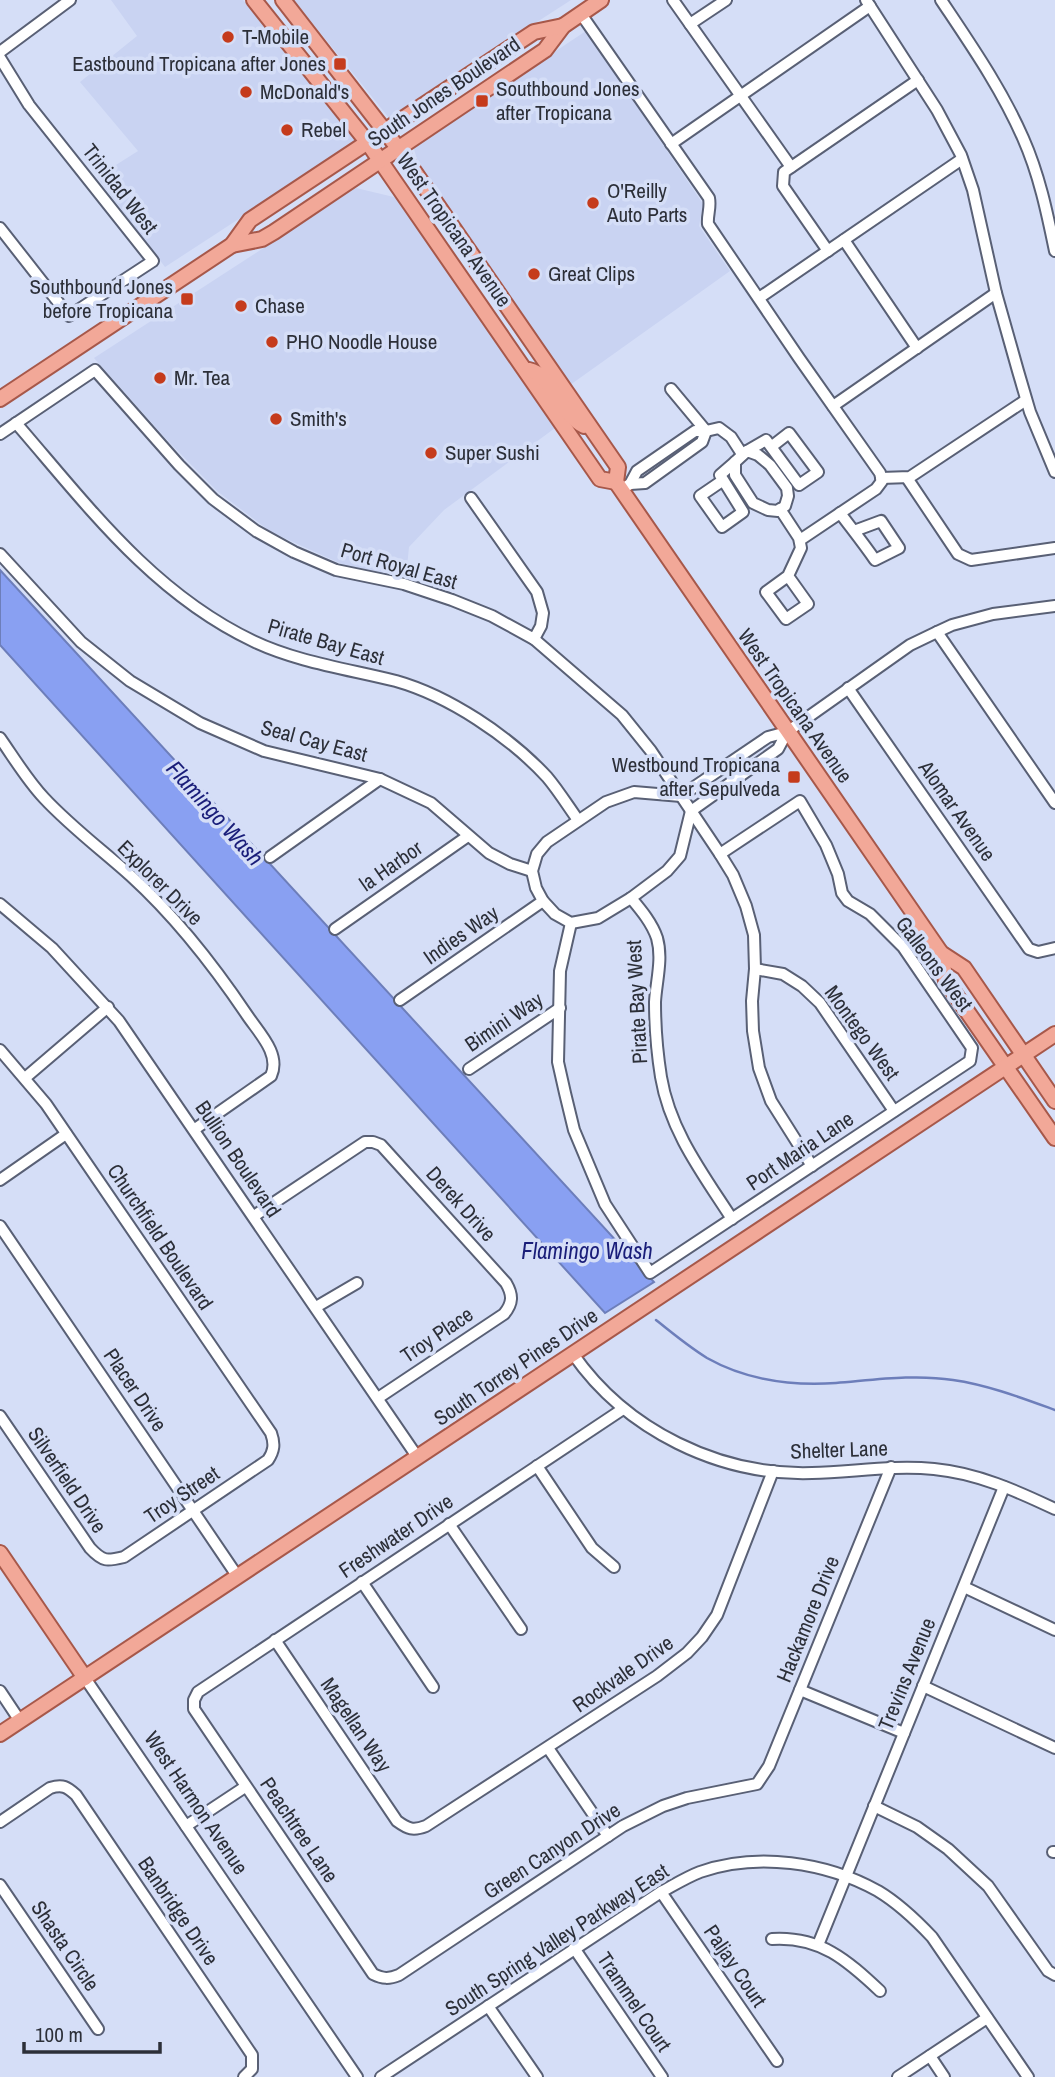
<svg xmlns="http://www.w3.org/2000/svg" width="1055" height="2077" font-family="'Archivo Narrow',sans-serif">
  <rect width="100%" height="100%" fill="#d5def7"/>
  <g fill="#c9d3f2">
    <path d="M111,0H243L357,142L165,267L97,177L138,151L80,82L137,36Z"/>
    <path d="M294,0H571L389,118Z"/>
    <path d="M586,31L703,204L699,226L730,271L570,385L424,174L418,163L414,149L419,142Z"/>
    <path d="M356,188L398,198L555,428L444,510L409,547L406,577L344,565L271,532L217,491L168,441L94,358Z"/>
  </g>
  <path fill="#89a0f2" stroke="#6d7eba" stroke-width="2" d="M0,570L654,1282L605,1313L0,645Z"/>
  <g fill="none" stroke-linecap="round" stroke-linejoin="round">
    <path stroke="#6d7eba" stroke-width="2.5" d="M656,1320C672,1333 689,1347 707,1358C746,1380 792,1386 836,1383C874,1380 915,1374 953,1380C988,1385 1022,1398 1055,1410"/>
    <g stroke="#596075" stroke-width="14">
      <g id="minor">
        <path d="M673,0L791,167"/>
        <path d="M866,0L937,110L961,155L973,190L996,293L1018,371L1030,412L1055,472"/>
        <path d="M941,0C971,45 1001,88 1023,138C1039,174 1047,212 1055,251"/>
        <path d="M581,14L709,198C711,208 707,215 708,224L799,358L880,473L882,481L876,489L800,540"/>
        <path d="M690,24L726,0"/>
        <path d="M0,52L70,0"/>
        <path d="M0,58L29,105L153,261L69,316L0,228"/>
        <path d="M671,144L870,6"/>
        <path d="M844,240L917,348"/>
        <path d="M828,251L783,186L784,172L918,80"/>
        <path d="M759,298L962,159"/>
        <path d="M671,389L706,431"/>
        <path d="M833,406L996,293"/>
        <path d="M16,423C87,505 152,593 253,641C297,662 348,669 396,681C449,696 509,736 547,777C558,790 568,806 578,820"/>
        <path d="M0,434L95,370L179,465L213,499L256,531L294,552L336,570L404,584L452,600L492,616L534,639L622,715L651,751L720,854L733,875L746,906L754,935L755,969L752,1001L753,1031L759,1068L771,1101L812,1166"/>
        <path d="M747,451L758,455L770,465L787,488L788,496L785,506L778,511L768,510L753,503L735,475V462Z"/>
        <path d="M747,451L766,440L799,485L818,472L789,433L771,447"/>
        <path d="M881,478L910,477L1026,400"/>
        <path d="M907,478L958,554L971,560L1055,548"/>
        <path d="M722,481L700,496L722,527L743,512L720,475L735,462"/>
        <path d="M630,484L645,483L702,442L706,431"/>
        <path d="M621,490L630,484L637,471L695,431H706L719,428L731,437L742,454"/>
        <path d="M471,498L537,592L543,613L541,626L534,639"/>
        <path d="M780,509L799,538L801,548L788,576L766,592L786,619L808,604L788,576"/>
        <path d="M840,513C852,529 864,544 875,560L899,548L881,521L854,531"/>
        <path d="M0,554L81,642L130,681L200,723L264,751L380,779L431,803L489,853L510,864L532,871"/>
        <path d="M937,632L1055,803"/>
        <path d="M848,688L1029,949L1038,952L1055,948"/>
        <path d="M787,732L778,749L691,811L680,856L667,871L631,898L598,918L571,923L555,914L543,901L536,888L532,871L537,854L547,842L606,802L634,792L681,796L768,737L787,732L910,645L937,632L952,625L993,614L1055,606"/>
        <path d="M0,738C14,758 27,780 44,798C71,827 102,850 131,876C176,917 214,966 247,1015C259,1033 281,1054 271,1076L195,1129"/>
        <path d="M270,857L380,779"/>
        <path d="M631,898C641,910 652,923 657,938C663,959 656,982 655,1002C655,1027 657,1052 661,1077C670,1131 703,1174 732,1219"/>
        <path d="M0,904L52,948L119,1021L418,1458"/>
        <path d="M571,923L560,971L558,1062L565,1093L574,1130L605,1204L650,1273L970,1061L972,1048L903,947L870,914L848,901L842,893L838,874L826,845L800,801L720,854"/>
        <path d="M335,929L468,836"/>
        <path d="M755,969L783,974L802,986L820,1003L894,1111"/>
        <path d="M400,1000L543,901"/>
        <path d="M0,1050L46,1104L271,1433C275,1444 274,1451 268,1460L124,1557C107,1561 103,1562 90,1548L0,1416"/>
        <path d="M469,1069L560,1008"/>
        <path d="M25,1078L108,1007"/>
        <path d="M0,1180L66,1134"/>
        <path d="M254,1216L365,1142H373L381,1145L506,1283C513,1295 513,1303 504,1314L378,1398"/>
        <path d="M0,1226L238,1577"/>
        <path d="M316,1307L357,1283"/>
        <path d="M573,1354C626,1430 719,1476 812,1473C853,1472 893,1465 934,1469C977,1473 1017,1491 1055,1509"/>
        <path d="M623,1409L198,1692L194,1700V1709L373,1974C383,1979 389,1979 399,1975L623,1826L663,1806L687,1798L757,1784L769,1766L891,1467"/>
        <path d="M537,1466L592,1548L614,1567"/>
        <path d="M449,1524L521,1629"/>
        <path d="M362,1582L433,1687"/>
        <path d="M964,1587L1055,1630"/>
        <path d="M275,1640L397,1821C408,1829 413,1831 426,1826L657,1676L687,1653L702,1637L717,1615L773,1471"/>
        <path d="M85,1678L357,2077"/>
        <path d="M923,1686L1055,1748"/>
        <path d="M800,1690L904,1733"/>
        <path d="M0,1691L20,1721"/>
        <path d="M548,1748L608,1836"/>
        <path d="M874,1806L917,1827L948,1849L988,1886L1048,1971L1055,1975"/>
        <path d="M0,1822L50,1788C63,1784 67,1787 76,1795L252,2055V2069L244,2077"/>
        <path d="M186,1826L245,1787"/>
        <path d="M1053,1852H1055"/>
        <path d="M0,1885L98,2029"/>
        <path d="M661,1892L777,2061"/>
        <path d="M772,1939C820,1936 847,1960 880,1991"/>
        <path d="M818,1945L1004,1487"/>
        <path d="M574,1948L662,2077"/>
        <path d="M488,2006L537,2077"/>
        <path d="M930,2056L944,2077"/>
        <path d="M381,2077L661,1892C674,1885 687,1877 700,1872C757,1852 826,1862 878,1891C898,1903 916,1920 932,1937L1028,2077"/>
        <path d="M898,2077L987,2018"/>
      </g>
    </g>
    <g stroke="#a7584a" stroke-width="18">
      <g id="major">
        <path d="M254,0L368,143L600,479L616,482"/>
        <path d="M283,0L398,148L618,467L616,482L941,953L964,968L1055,1101"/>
        <path d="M232,245L262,239L274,232L545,50L563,26L601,0"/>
        <path d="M529,370C551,374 561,415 584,426"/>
        <path d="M0,399L232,245L250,220L534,32L563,26"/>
        <path d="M941,953L946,981L1055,1138"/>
        <path d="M0,1553L85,1678"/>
        <path d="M0,1734L1055,1034"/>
      </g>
    </g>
    <use href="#minor" stroke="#fff" stroke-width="10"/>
    <use href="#major" stroke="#f2a898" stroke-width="14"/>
  </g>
  <g fill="#c53b1c" stroke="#d5def7" stroke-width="2.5">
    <circle cx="228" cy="37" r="7"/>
    <rect x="333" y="57" width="14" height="14" rx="3.5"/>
    <circle cx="246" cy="92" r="7"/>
    <rect x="475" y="94" width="14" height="14" rx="3.5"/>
    <circle cx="287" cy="130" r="7"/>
    <circle cx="593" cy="203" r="7"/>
    <circle cx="534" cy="274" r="7"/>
    <rect x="180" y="292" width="14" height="14" rx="3.5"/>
    <circle cx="241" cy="306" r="7"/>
    <circle cx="272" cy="342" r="7"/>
    <circle cx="160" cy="378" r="7"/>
    <circle cx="276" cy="419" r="7"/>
    <circle cx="431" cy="453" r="7"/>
    <rect x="787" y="770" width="14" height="14" rx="3.5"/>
  </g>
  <g text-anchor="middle" stroke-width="7" stroke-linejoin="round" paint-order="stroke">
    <g font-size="21" fill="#2c2f38" stroke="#d5def7" text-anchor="start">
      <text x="242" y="44">T-Mobile</text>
      <text x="326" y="71" text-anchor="end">Eastbound Tropicana after Jones</text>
      <text x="496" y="96">Southbound Jones<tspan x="496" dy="24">after Tropicana</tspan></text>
      <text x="260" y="99">McDonald's</text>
      <text x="301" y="137">Rebel</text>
      <text x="607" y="198">O'Reilly<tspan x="607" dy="24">Auto Parts</tspan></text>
      <text x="548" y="281">Great Clips</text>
      <text x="173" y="294" text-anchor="end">Southbound Jones<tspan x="173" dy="24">before Tropicana</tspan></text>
      <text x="255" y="313">Chase</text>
      <text x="286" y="349">PHO Noodle House</text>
      <text x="174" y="385">Mr. Tea</text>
      <text x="290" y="426">Smith's</text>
      <text x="445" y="460">Super Sushi</text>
      <text x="780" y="772" text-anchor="end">Westbound Tropicana<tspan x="780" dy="24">after Sepulveda</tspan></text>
    </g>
    <g font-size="21" fill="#2c2f38" stroke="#d5def7">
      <text transform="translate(444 92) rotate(-34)" y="7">South Jones Boulevard</text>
      <text transform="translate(120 189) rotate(52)" y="7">Trinidad West</text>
      <text transform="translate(454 230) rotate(55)" y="7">West Tropicana Avenue</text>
      <text transform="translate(399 566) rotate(16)" y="7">Port Royal East</text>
      <text transform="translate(326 642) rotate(16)" y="7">Pirate Bay East</text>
      <text transform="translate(795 706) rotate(55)" y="7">West Tropicana Avenue</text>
      <text transform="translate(314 741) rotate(15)" y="7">Seal Cay East</text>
      <text transform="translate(957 811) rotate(55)" y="7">Alomar Avenue</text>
      <text transform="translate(391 866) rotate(-35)" y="7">la Harbor</text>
      <text transform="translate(160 883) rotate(45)" y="7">Explorer Drive</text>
      <text transform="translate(461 935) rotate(-35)" y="7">Indies Way</text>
      <text transform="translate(934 964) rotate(53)" y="7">Galleons West</text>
      <text transform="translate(637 1002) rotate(-93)" y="7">Pirate Bay West</text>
      <text transform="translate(504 1022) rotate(-34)" y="7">Bimini Way</text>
      <text transform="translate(862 1033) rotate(54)" y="7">Montego West</text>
      <text transform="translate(800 1151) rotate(-34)" y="7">Port Maria Lane</text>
      <text transform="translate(238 1159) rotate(56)" y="7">Bullion Boulevard</text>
      <text transform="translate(461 1204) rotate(48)" y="7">Derek Drive</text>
      <text transform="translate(160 1237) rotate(56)" y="7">Churchfield Boulevard</text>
      <text transform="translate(437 1335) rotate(-34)" y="7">Troy Place</text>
      <text transform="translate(516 1367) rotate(-34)" y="7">South Torrey Pines Drive</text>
      <text transform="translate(135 1390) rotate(56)" y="7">Placer Drive</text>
      <text transform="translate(839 1450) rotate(-2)" y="7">Shelter Lane</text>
      <text transform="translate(67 1480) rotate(56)" y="7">Silverfield Drive</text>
      <text transform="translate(182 1495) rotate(-34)" y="7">Troy Street</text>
      <text transform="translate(396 1536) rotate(-34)" y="7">Freshwater Drive</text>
      <text transform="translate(808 1619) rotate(-68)" y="7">Hackamore Drive</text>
      <text transform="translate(623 1674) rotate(-35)" y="7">Rockvale Drive</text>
      <text transform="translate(907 1674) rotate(-68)" y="7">Trevins Avenue</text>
      <text transform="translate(356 1725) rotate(56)" y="7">Magellan Way</text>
      <text transform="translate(196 1803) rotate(56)" y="7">West Harmon Avenue</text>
      <text transform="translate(299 1830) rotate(56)" y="7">Peachtree Lane</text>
      <text transform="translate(552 1851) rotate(-33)" y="7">Green Canyon Drive</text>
      <text transform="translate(178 1911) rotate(56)" y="7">Banbridge Drive</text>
      <text transform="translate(557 1940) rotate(-33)" y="7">South Spring Valley Parkway East</text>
      <text transform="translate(65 1946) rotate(56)" y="7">Shasta Circle</text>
      <text transform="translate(735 1966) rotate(56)" y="7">Paljay Court</text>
      <text transform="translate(634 2002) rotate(56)" y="7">Trammel Court</text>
    </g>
    <g font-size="23" font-style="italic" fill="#191d79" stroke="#d5def7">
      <text transform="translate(215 813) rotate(48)" y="8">Flamingo Wash</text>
      <text x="587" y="1259">Flamingo Wash</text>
    </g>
  </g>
  <path d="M24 2042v10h136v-10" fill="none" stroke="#2c2f38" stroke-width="3.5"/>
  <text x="35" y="2042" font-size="21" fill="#2c2f38" stroke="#d5def7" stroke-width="5" paint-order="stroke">100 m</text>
</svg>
